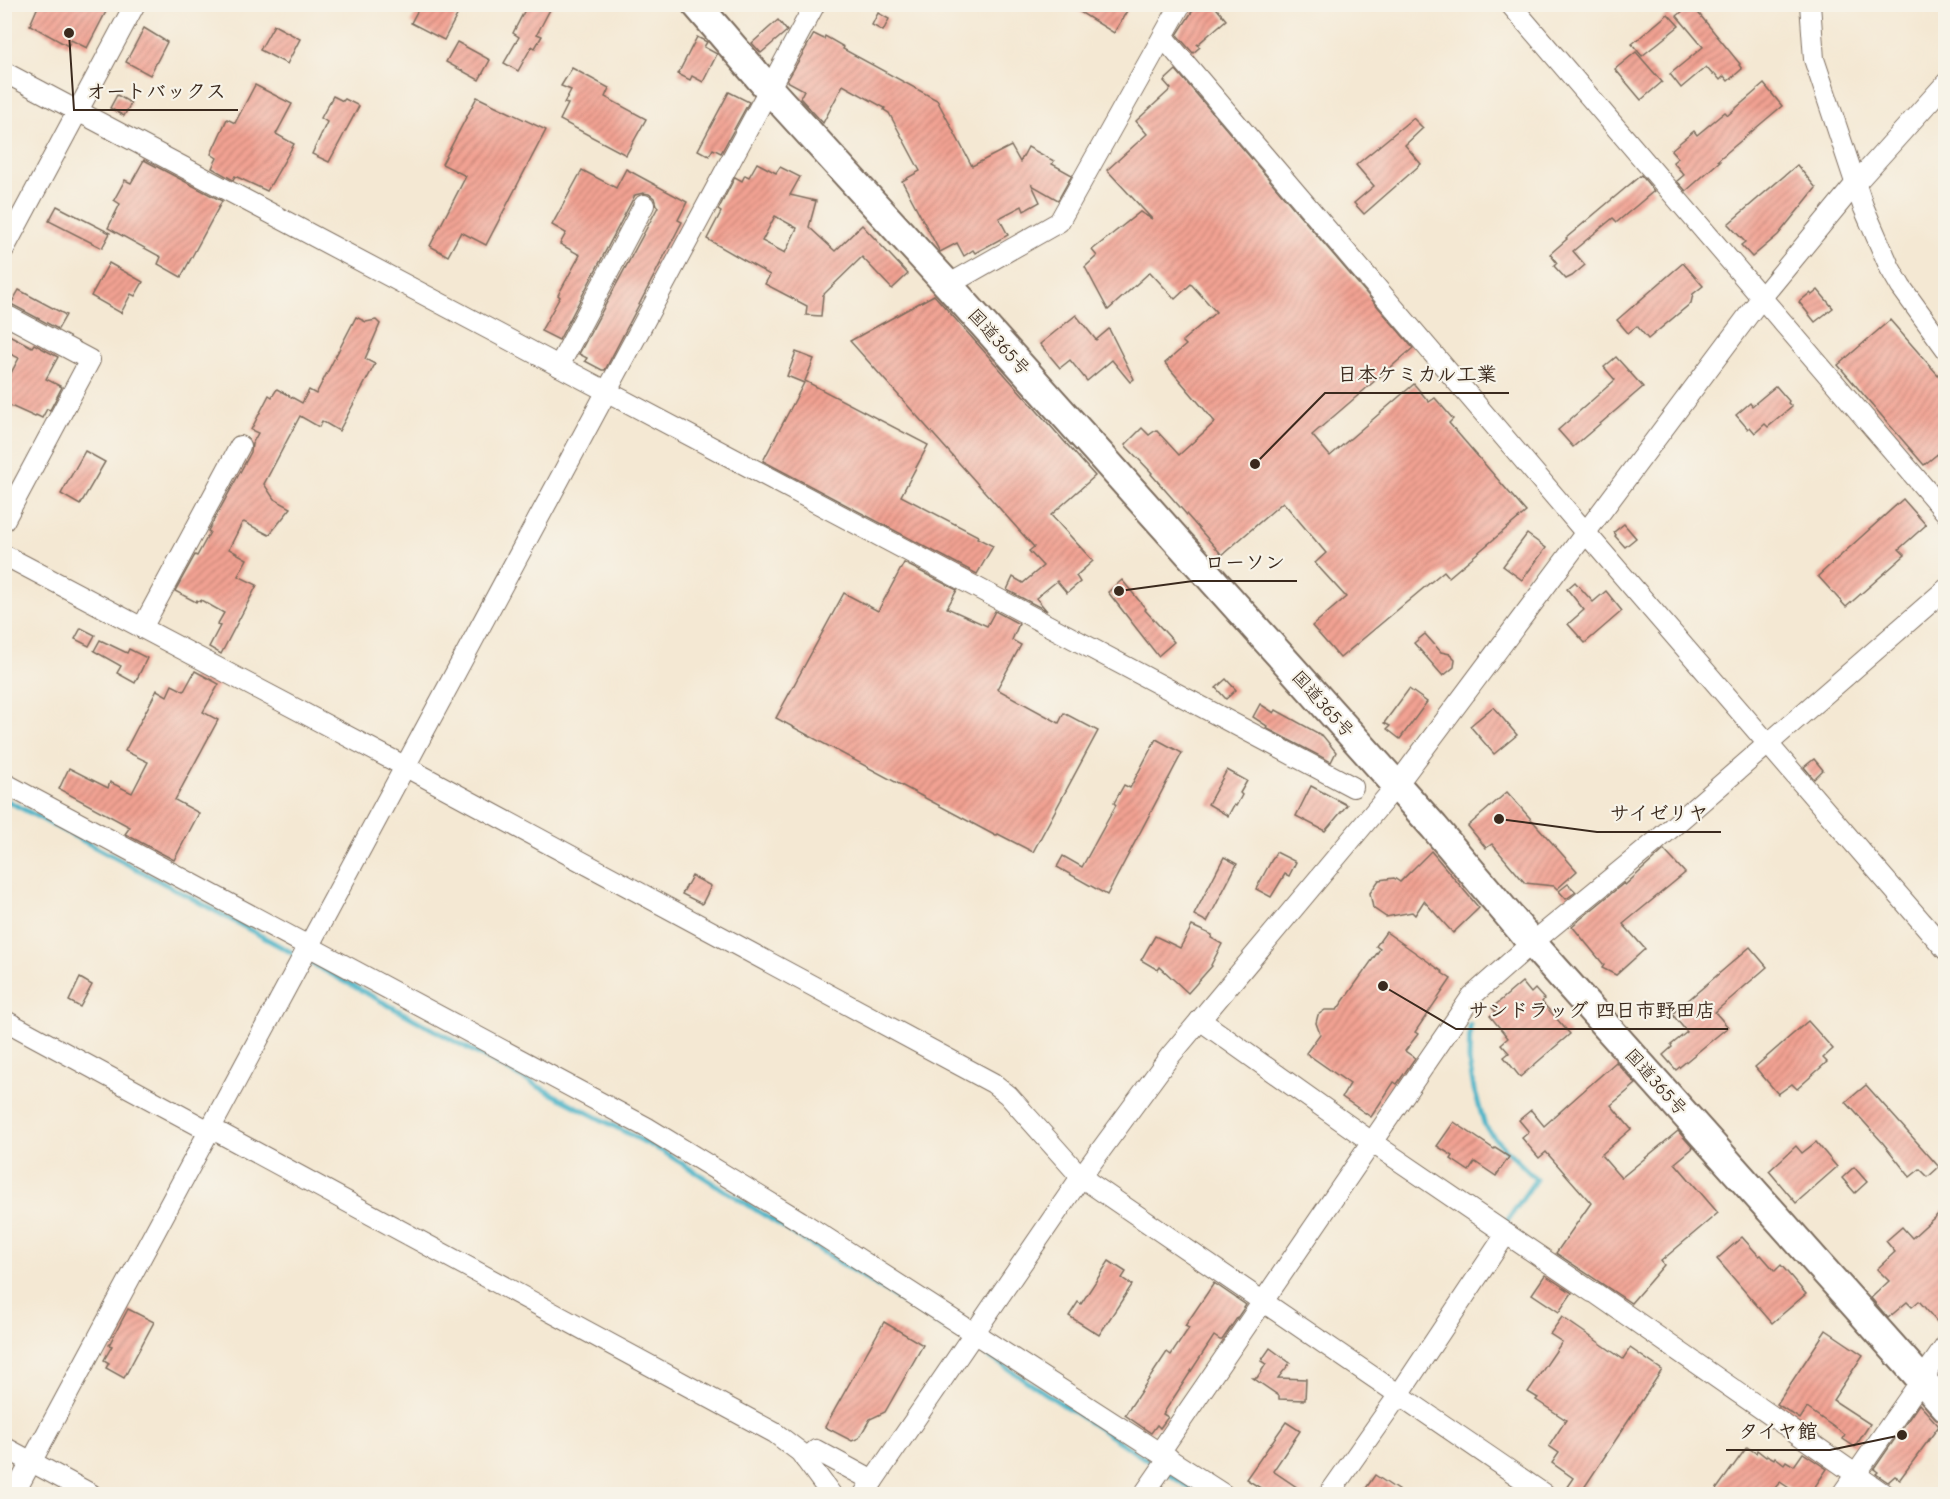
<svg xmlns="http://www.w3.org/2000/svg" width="1950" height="1499" font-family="'Comic Neue','Klee One',sans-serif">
  <defs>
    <pattern id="building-hatch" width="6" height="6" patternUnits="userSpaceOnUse" patternTransform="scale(1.5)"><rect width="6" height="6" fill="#f2a293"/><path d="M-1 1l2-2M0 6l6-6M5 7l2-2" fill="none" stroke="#c58477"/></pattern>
  </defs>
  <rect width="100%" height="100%" fill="#f7f3e8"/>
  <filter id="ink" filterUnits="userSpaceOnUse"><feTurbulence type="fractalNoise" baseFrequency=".0167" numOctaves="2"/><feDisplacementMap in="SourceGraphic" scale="12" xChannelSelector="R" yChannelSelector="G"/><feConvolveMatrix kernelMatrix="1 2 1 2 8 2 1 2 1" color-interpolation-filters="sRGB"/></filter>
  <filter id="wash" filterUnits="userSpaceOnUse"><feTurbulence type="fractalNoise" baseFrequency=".008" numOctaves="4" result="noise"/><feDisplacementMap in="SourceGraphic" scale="24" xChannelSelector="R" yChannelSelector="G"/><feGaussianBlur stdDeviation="1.35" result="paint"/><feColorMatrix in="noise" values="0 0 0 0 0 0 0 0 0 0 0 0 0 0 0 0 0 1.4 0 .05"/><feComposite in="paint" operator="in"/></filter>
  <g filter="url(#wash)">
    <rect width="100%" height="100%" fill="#f4e8d3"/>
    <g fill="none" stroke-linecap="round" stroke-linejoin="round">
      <g stroke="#4ab4c8" stroke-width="5">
        <path d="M4,799L184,894L550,1093L662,1151L948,1330"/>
        <path d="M1470,1025L1469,1062L1474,1089L1485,1126L1498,1142L1536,1179L1505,1224"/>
        <path d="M987,1355L1199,1494"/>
      </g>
    </g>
    <g id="blocks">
      <g fill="url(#building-hatch)" fill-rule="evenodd">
        <path d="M39,4H110L87,48L71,40L68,46L30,25Z"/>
        <path d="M421,4H463L444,40L411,23Z"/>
        <path d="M528,4H553L537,34L542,36L535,48L532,46L518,71L504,63L519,37L513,33Z"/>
        <path d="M1067,4H1131L1114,33Z"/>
        <path d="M1197,4H1213L1226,20L1197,45L1200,47L1193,53L1177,35Z"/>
        <path d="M1691,4L1740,64L1739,65L1742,69L1728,81L1724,76L1720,80L1715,74L1713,75L1706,67L1681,88L1670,74L1703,47L1677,16Z"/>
        <path d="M878,13L889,19L883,31L872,25Z"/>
        <path d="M1668,14L1679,26L1642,56L1632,44Z"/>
        <path d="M778,20L787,31L761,53L752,43Z"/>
        <path d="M274,25L300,39L287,64L260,50Z"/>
        <path d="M144,28L167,42L150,75L126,62Z"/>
        <path d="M814,34L824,39L825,36L844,47L843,49L937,100L972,166L1011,146L1020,162L1028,147L1054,161L1052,164L1072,175L1058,200L1032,185L1040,202L1024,211L1022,206L999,218L1008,235L975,253L973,250L964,256L957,243L940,252L902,181L920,171L889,113L884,110L885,108L843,85L823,123L800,98L804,90L787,81Z"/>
        <path d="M697,37L707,42L704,47L717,54L703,82L692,76L690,80L678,74Z"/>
        <path d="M457,42L490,60L479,80L446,62Z"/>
        <path d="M1636,52L1662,82L1641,100L1615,69Z"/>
        <path d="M572,68L609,88L605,97L646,119L626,155L560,120L568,104L564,103L571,90L561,86Z"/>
        <path d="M1176,70L1413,348L1312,435L1330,456L1414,384L1429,402L1435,398L1453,419L1449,423L1526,512L1449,577L1444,571L1340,658L1312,626L1346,597L1315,563L1326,553L1283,502L1222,555L1151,474L1152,473L1125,445L1142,428L1149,435L1156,430L1179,455L1215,422L1165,363L1186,345L1182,341L1216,312L1191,284L1175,299L1150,272L1108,310L1085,267L1097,256L1092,250L1140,212L1152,219L1107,170L1147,134L1136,121L1171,89L1164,81Z"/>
        <path d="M1764,84L1782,106L1718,160L1720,161L1686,191L1677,181L1684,175L1673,162L1678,158L1671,150L1694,131L1697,135L1725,112L1728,115Z"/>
        <path d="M255,85L292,104L276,134L294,144L267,191L235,176L233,180L212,168L217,158L211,154L227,119L235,123Z"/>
        <path d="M729,92L749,102L721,153L713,149L709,156L698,150Z"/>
        <path d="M117,95L131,103L124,116L110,108Z"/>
        <path d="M333,96L343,101L345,99L359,106L329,162L312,154L327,122L321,118Z"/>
        <path d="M477,97L546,130L486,245L461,232L448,256L430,246L466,176L442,164Z"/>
        <path d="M1413,118L1423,128L1405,145L1421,164L1364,214L1354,203L1374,186L1356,165Z"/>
        <path d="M144,160L222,201L181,277L158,264L161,257L108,228L120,204L114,200L125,180L131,183Z"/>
        <path d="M757,163L776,173L780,167L800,177L790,195L816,201L809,227L835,251L862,225L908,274L892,289L862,257L823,295L821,316L806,315L807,306L765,284L770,275L707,239L721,212L718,210L735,177L742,181L745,175L749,177ZM775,216L797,228L785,253L762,241Z"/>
        <path d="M1797,165L1816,188L1778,235L1752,257L1741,245L1745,242L1728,224Z"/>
        <path d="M626,169L687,202L678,220L682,222L605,370H602L585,361L587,358L579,354L658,207L656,205L654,198L649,194L643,193L635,195L559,340L541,331L560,297L558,295L580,255L560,244L566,233L552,225L582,170L616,188Z"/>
        <path d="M1641,175L1654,191L1617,222L1613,218L1573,251L1585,265L1572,276L1566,279L1554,266L1557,263L1550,254L1567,239L1566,238Z"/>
        <path d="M57,206L110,233L102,248L49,221Z"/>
        <path d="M109,263L143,282L135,296L131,294L121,313L91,296Z"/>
        <path d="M1683,263L1703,286L1693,294L1691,303L1648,339L1637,326L1628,333L1617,320Z"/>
        <path d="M19,290L66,315L58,329L11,304Z"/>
        <path d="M1818,290L1833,308L1815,322L1799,302L1810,293L1812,295Z"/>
        <path d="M934,295L1095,476L1051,515L1093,561L1076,576L1080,582L1067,593L1057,581L1036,598L1047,611L1007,590L1013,577L1023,583L1043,566L1029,551L1034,547L850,341Z"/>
        <path d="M1076,315L1096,340L1109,329L1134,379L1130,382L1112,360L1087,381L1070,360L1060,368L1040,344Z"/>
        <path d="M356,317L366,322L376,320L380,324L365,359L375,364L339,431L322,421L319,427L300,416L264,484L274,499L291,508L269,535L244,522L242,523L229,549L247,559L238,576L257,585L221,654L209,647L220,626L217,625L224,613L201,600L200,602L197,600L196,602L175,591L195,555L197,556L210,532L208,531L251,452L252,444L258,433L251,430L269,395L272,397L277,389L302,403L309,390L316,394Z"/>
        <path d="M1890,320L1946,384V447L1924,465L1838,365Z"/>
        <path d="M9,335L32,347L34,344L58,357L46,379L62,387L50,410L47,409L42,418L36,415L35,417L4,403V386L19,358L4,351V343Z"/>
        <path d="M796,352L814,359L805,381L928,445L901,496L978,536L977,538L993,546L977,574L763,461L804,383L787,376Z"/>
        <path d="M1616,357L1643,387L1573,447L1558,430L1615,380L1604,367Z"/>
        <path d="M1776,386L1789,401L1788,403L1792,407L1768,427L1765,424L1755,433L1750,427L1748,429L1736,415L1750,403L1752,406Z"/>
        <path d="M85,451L105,462L80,505L61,494Z"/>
        <path d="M1903,499L1926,525L1899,549L1905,555L1846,607L1818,576Z"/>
        <path d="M1624,524L1636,538L1625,547L1615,536L1616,535L1614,532Z"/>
        <path d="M1527,534L1546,548L1522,580L1503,566Z"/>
        <path d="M904,563L957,590L947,608L987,626L995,611L1019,624L1012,640L1021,645L997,689L1059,723L1064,713L1098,731L1033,852L998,834L996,836L776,718L844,593L878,611Z"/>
        <path d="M1122,580L1146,609L1145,610L1174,642L1158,656L1108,592Z"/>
        <path d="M1575,582L1593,602L1606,591L1622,611L1585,643L1568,624L1584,610L1567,589Z"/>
        <path d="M81,628L95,635L89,646L75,639Z"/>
        <path d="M1425,634L1441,652L1450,654L1455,659L1454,667L1443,676L1414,643Z"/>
        <path d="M100,640L127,653L129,649L147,658L135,683L117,673L121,666L94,651Z"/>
        <path d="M195,671L219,684L203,712L218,720L175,800L199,813L174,860L125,834L130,827L59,789L69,768L108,788L110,782L132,793L148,762L125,751L157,690L167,696L172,685L184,691Z"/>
        <path d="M1226,679L1236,690L1226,699L1216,688Z"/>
        <path d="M1409,689L1427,702L1400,739L1387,729L1390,726L1384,723Z"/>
        <path d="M1260,704L1274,713L1276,710L1323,736L1336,752L1331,762L1266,728L1267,726L1253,717Z"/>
        <path d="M1493,707L1517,735L1494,754L1470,726Z"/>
        <path d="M1156,739L1182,753L1107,895L1057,867L1063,856L1082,867L1116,805L1114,803L1124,785L1130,788Z"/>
        <path d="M1814,759L1823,770L1814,779L1804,767Z"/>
        <path d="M1227,770L1247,781L1240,793L1242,795L1236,806L1234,805L1228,816L1208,804Z"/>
        <path d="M1311,786L1347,805L1325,831L1296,816Z"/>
        <path d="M1507,792L1577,871L1557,889L1554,886L1525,883L1492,844L1486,848L1468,826Z"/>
        <path d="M1664,850L1685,873L1623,924L1645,949L1616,975L1602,968L1604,965L1572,926L1624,883L1625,885Z"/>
        <path d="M1431,851L1479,908L1453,933L1424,901L1415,915L1412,912L1386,917L1373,908L1370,893L1379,880L1394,878L1400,882Z"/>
        <path d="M1276,852L1296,862L1289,876L1285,874L1271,897L1256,889Z"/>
        <path d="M1224,857L1237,864L1207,922L1194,915Z"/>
        <path d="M692,876L711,886L702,904L682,894Z"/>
        <path d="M1568,884L1576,892L1566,899L1559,891Z"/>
        <path d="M1192,926L1212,935L1211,938L1222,944L1211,965L1212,966L1188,993L1160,967L1158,970L1141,960L1155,936L1180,948Z"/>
        <path d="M1386,932L1443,972L1442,973L1451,979L1415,1032L1418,1034L1405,1051L1415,1058L1397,1084L1394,1082L1371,1117L1342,1097L1350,1084L1306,1053L1320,1034L1316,1023L1318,1015L1325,1010H1337L1380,949L1376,946Z"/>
        <path d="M1750,947L1767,967L1715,1012L1728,1027L1676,1070L1663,1055L1672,1047L1671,1045L1687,1032L1672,1014Z"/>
        <path d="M80,978L92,985L80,1007L69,1001Z"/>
        <path d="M1522,982L1531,993L1535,989L1544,999L1542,1002L1570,1034L1520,1077L1504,1057L1509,1053L1501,1044L1508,1038L1490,1016L1496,1012L1492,1008Z"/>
        <path d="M1808,1021L1833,1049L1823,1058L1827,1062L1797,1089L1792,1084L1778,1094L1755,1067Z"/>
        <path d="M1616,1062L1636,1084L1611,1105L1631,1129L1601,1155L1621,1178L1678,1131L1693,1148L1675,1163L1718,1213L1661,1261L1664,1265L1631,1303L1556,1253L1591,1203L1546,1152L1539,1158L1522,1138L1529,1132L1519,1120L1531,1110L1544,1126Z"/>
        <path d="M1866,1085L1939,1167L1928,1177L1920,1169L1910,1177L1883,1143L1846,1102Z"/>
        <path d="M1454,1122L1494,1149L1495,1148L1509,1157L1496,1176L1475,1162L1469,1171L1451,1159L1453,1156L1437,1146Z"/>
        <path d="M1816,1142L1837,1167L1796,1203L1769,1171L1796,1146L1802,1153Z"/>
        <path d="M1854,1167L1867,1182L1855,1193L1842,1178Z"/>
        <path d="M1946,1207V1316L1938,1323L1919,1301L1912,1307L1907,1302L1888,1318L1871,1298L1889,1281L1877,1269L1895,1252L1886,1241L1902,1227L1912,1238Z"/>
        <path d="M1742,1237L1759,1256L1761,1255L1775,1271L1781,1265L1806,1294L1772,1323L1717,1259Z"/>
        <path d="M1109,1261L1126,1272L1122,1278L1132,1285L1099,1335L1069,1316L1078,1302L1081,1304Z"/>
        <path d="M1545,1275L1572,1293L1559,1312L1532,1294Z"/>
        <path d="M1214,1283L1246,1305L1222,1340H1220L1214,1336L1163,1414L1168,1417L1160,1428L1157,1425L1151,1433L1125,1415L1167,1352L1171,1355L1189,1328L1185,1326Z"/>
        <path d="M128,1309L154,1322L124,1378L106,1368L109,1363L104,1360L112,1346L109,1345Z"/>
        <path d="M1562,1317L1623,1359L1630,1348L1662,1370L1580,1494H1562L1573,1478L1552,1463L1559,1453L1549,1446L1566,1420L1536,1400L1538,1398L1528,1392L1562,1342L1550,1334Z"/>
        <path d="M884,1322L923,1345L885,1412L870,1419L859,1438L852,1441L825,1427Z"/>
        <path d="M1826,1330L1863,1355L1833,1400L1870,1424L1855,1447L1843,1439L1845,1435L1807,1408L1800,1419L1777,1404Z"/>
        <path d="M1270,1348L1290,1363L1278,1378L1306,1379L1305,1400L1279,1399V1396L1253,1378H1257L1266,1364L1261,1361Z"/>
        <path d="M1919,1404L1939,1426L1900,1479L1895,1476L1888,1482L1876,1474L1878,1472L1874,1469Z"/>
        <path d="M1286,1422L1300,1431L1273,1471L1307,1494H1270L1246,1479Z"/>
        <path d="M1747,1447L1756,1453L1757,1450L1766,1457L1767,1455L1774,1459L1775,1457L1784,1464L1786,1461L1794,1466L1803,1453L1827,1469L1810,1494H1798L1780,1482L1770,1494H1713Z"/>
        <path d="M1375,1475L1390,1485L1404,1494H1362Z"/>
      </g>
    </g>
  </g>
  <g filter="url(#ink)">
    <use href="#blocks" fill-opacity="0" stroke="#7c6c5d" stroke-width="1.5"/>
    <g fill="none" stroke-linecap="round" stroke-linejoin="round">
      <g stroke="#7c6c5d" stroke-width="22">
        <g id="minor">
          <path d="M1510,4L1946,513"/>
          <path d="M1810,4L1814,59L1863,206L1890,268L1901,287L1946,349"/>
          <path d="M1163,37L1585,532L1946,950"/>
          <path d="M4,72L1353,787"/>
          <path d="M4,249L135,4"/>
          <path d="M948,285L1059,222L1181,4"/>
          <path d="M4,314L90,360L4,521"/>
          <path d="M559,366L644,205"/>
          <path d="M4,555L406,767L993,1083L1008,1095L1081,1177L1544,1494"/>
          <path d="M142,628L240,446"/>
          <path d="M4,783L646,1127L800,1221L1223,1494"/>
          <path d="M4,1020L209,1131L220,1133L775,1433L800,1452L831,1494"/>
          <path d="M1200,1020L1373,1143L1592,1292L1595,1293L1884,1494"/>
          <path d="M4,1447L91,1494"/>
          <path d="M1160,1452L1472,996L1532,943L1654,843L1946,589"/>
          <path d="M805,1459L816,1450L873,1481"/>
          <path d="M14,1494L815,4"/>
          <path d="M864,1494L1081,1177L1170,1056L1396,786L1762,297L1856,183L1946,83"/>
          <path d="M1144,1494L1169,1458"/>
          <path d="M1329,1494L1398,1396L1506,1234"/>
          <path d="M1842,1494L1946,1345"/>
        </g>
      </g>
      <g stroke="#7c6c5d" stroke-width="32">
        <path id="highway" d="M696,4L769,89L948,285L1434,827L1532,943L1946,1407"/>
      </g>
      <use href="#minor" stroke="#fff" stroke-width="20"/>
      <use href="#highway" stroke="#fff" stroke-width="28"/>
    </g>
  </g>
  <g text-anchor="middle" stroke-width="4.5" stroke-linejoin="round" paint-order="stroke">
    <g font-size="18" fill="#3b2a1e" stroke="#f7f3e8">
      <text transform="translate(999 342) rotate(48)" y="6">国道365号</text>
      <text transform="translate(1323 704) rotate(48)" y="6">国道365号</text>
      <text transform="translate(1656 1082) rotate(48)" y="6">国道365号</text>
    </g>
  </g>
  <path fill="none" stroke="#3b2a1e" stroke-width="2" d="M69 33L74 110H238M1255 464L1325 393H1509M1119 591L1193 581H1297M1499 819L1597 832H1721M1383 986L1456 1029H1728M1902 1435L1830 1450H1726"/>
  <g fill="#3b2a1e" stroke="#f7f3e8" stroke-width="2">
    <circle cx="69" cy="33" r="6"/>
    <circle cx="1255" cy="464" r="6"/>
    <circle cx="1119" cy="591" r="6"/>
    <circle cx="1499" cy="819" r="6"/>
    <circle cx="1383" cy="986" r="6"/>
    <circle cx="1902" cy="1435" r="6"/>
  </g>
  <g font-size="20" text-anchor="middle" font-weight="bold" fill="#3b2a1e" stroke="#f7f3e8" stroke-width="4.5" stroke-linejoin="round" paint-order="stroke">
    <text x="156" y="98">オートバックス</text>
    <text x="1417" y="381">日本ケミカル工業</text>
    <text x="1245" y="569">ローソン</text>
    <text x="1659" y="820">サイゼリヤ</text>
    <text x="1592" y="1017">サンドラッグ 四日市野田店</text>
    <text x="1778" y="1438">タイヤ館</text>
  </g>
  <rect width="1950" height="1499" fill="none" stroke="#f7f3e8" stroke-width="24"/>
</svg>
